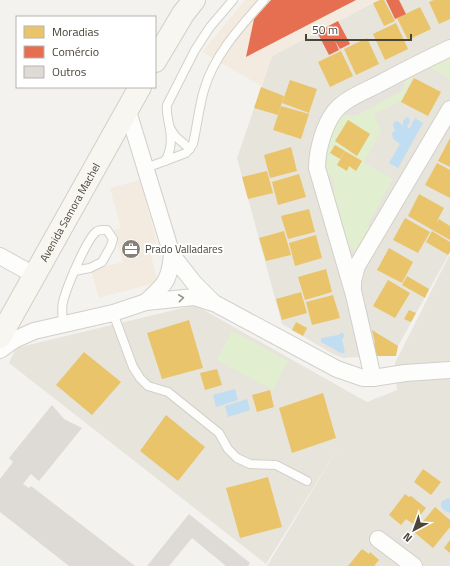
<svg xmlns="http://www.w3.org/2000/svg" width="450" height="566" font-family="'Titillium Web',sans-serif">
  <rect width="100%" height="100%" fill="#f4f2ee"/>
  <g fill="#e7e4dc">
    <path d="M379,0H450V252L397,348L375,356L343,358L333,354L282,324L237,158L272,56Z"/>
    <path d="M450,254V566H267L341,443L266,564L9,363L16,348L195,305L367,402L397,390L395,363Z"/>
  </g>
  <g fill="#f3ebdf">
    <path d="M245,0H379L272,56L261,86L202,52Z"/>
    <path d="M140,180L157,243L148,245L158,282L99,298L91,270L123,262L114,230L121,228L110,188Z"/>
  </g>
  <g fill="#e1eecf">
    <path d="M450,55V81C443,73 435,69 425,67Z"/>
    <path d="M415,72L401,101L374,114L381,131L364,163L393,179L367,226L373,227L450,92V93L364,245C357,249 354,251 348,247L331,195L335,189L332,176L325,171L323,156L338,118L343,113L356,116L403,90L406,77Z"/>
    <path d="M232,331L288,361L273,390L217,360Z"/>
  </g>
  <g fill="#e6e3df">
    <path d="M405,77L401,91L354,116L342,114L343,107Z"/>
    <path d="M383,524L410,544L405,550L378,530Z"/>
  </g>
  <g fill="#c0ddf1">
    <path d="M407,117L409,118L410,122L407,126L409,129L415,118L423,123L398,168L389,163L400,144C395,140 392,140 392,133L395,130L393,125L394,122L397,121L403,125V121Z"/>
    <path d="M342,332L345,336L342,339L345,353H341L321,342V338L338,335Z"/>
    <path d="M235,389L238,400L216,407L213,395Z"/>
    <path d="M247,399L250,410L228,417L225,406Z"/>
    <path d="M450,498V514L448,511L447,512C437,506 440,500 450,498Z"/>
  </g>
  <g fill="#e9c46a">
    <path d="M380,0H384L395,21L384,26L373,3Z"/>
    <path d="M434,0H450V19L439,24L429,2Z"/>
    <path d="M420,7L431,29L408,40L397,18Z"/>
    <path d="M396,23L408,49L385,60L373,34Z"/>
    <path d="M367,38L379,64L356,75L344,49Z"/>
    <path d="M341,51L353,76L330,87L318,62Z"/>
    <path d="M414,78L441,92L428,116L401,102Z"/>
    <path d="M290,80L317,89L309,113L282,103Z"/>
    <path d="M261,87L284,96L278,115L254,108Z"/>
    <path d="M281,106L309,114L301,139L273,130Z"/>
    <path d="M348,120L370,134L357,156L335,141Z"/>
    <path d="M450,138V167L438,161Z"/>
    <path d="M335,145L345,151L340,159L330,153Z"/>
    <path d="M291,147L297,171L270,178L264,155Z"/>
    <path d="M345,151L362,161L356,171L349,166L347,171L337,165Z"/>
    <path d="M437,163L450,170V198L425,185Z"/>
    <path d="M267,171L273,193L248,199L242,177Z"/>
    <path d="M299,174L306,197L278,205L272,182Z"/>
    <path d="M419,194L444,208L436,223L439,219L450,226V240L408,216Z"/>
    <path d="M309,209L315,232L288,239L281,216Z"/>
    <path d="M405,218L430,232L418,253L393,240Z"/>
    <path d="M284,231L291,255L266,261L259,238Z"/>
    <path d="M432,231L450,242V252L448,255L426,242Z"/>
    <path d="M316,235L322,258L295,266L289,243Z"/>
    <path d="M389,248L413,262L402,283L377,270Z"/>
    <path d="M326,269L332,292L305,300L298,277Z"/>
    <path d="M407,276L429,289L425,298L402,285Z"/>
    <path d="M388,280L410,293L395,318L373,306Z"/>
    <path d="M301,292L307,313L282,320L276,299Z"/>
    <path d="M333,295L340,318L312,325L306,302Z"/>
    <path d="M409,310L416,313L411,322L404,319Z"/>
    <path d="M189,320L203,368L162,379L147,333Z"/>
    <path d="M296,322L307,328L303,336L292,330Z"/>
    <path d="M372,330L398,346L396,356H375L371,344L375,343Z"/>
    <path d="M84,352L121,382L92,415L56,385Z"/>
    <path d="M217,369L222,385L205,390L200,373Z"/>
    <path d="M270,390L274,407L257,412L252,395Z"/>
    <path d="M323,393L336,438L292,453L279,408Z"/>
    <path d="M166,415L205,447L178,481L140,451Z"/>
    <path d="M423,469L441,482L431,495L414,482Z"/>
    <path d="M268,477L282,527L240,538L226,488Z"/>
    <path d="M405,494L409,497L411,496L426,508L413,524L406,519L401,525L389,515Z"/>
    <path d="M435,507L450,520V527L433,548L414,532Z"/>
    <path d="M450,540V553L444,548Z"/>
    <path d="M362,549L369,554L370,552L379,560L374,566H348Z"/>
  </g>
  <g fill="#e76f51">
    <path d="M271,0H356L246,57L254,19Z"/>
    <path d="M386,0H399L406,14L395,19Z"/>
    <path d="M338,21L350,44L340,49L335,41L339,50L329,55L317,32Z"/>
  </g>
  <g fill="#dedbd6">
    <path d="M52,405L64,419L82,428L39,481L31,474L23,484L29,488L31,486L135,566H69L0,512V479L13,462L9,458Z"/>
    <path d="M189,514L250,563L248,566H226L192,538L169,566H147Z"/>
  </g>
  <g fill="none" stroke-linecap="round" stroke-linejoin="round">
    <g stroke="#d2d0cb" stroke-width="10">
      <g id="service">
        <path d="M170,128L175,136L190,149"/>
        <path d="M165,161C172,150 172,137 169,124C168,118 166,112 167,105L195,50L210,27L233,0"/>
        <path d="M146,168L186,153L193,144C197,126 199,107 204,90C214,55 241,26 264,0"/>
        <path d="M113,313L133,367L140,378L148,386L168,392L219,433L228,449L237,458L250,464L276,465L307,481"/>
        <path d="M63,324C63,317 61,309 63,302C66,289 86,240 96,232C99,229 103,230 107,230L113,239L111,246L102,262L90,268L74,271"/>
      </g>
    </g>
    <g stroke="#d2d0cb" stroke-width="18">
      <g id="minor">
        <path d="M127,108L172,255L194,283L213,302"/>
        <path d="M0,256L34,275"/>
        <path d="M353,288V281L357,266L450,109"/>
        <path d="M146,302C165,284 169,282 172,255"/>
        <path d="M0,350L14,340L34,331L113,313L146,302L194,297L216,304L337,369L363,378H373L405,373L450,370"/>
        <path d="M373,378L354,295L317,168C317,150 324,125 335,111C345,99 363,92 377,85C401,72 425,60 450,48"/>
        <path d="M378,539L414,566"/>
      </g>
    </g>
    <g stroke="#d3cfc5" stroke-width="24">
      <g id="secondary">
        <path d="M155,61L183,14L194,0"/>
        <path id="s1" d="M0,337L140,87"/>
      </g>
    </g>
    <use href="#service" stroke="#fdfdfc" stroke-width="8"/>
    <use href="#minor" stroke="#fdfdfc" stroke-width="16"/>
    <use href="#secondary" stroke="#f7f6f1" stroke-width="22"/>
  </g>
  <defs><path id="oneway-chevron" d="M-2-3.5L2.5 0L-2 3.5" fill="none" stroke-width="1.6" stroke-linecap="round" stroke-linejoin="round"/></defs>
  <use stroke="#9b9791" href="#oneway-chevron" transform="translate(181 298) rotate(-6)"/>
  <defs>
    <g id="office-disc" transform="scale(1)"><circle r="9.5" fill="#868178" stroke="#fff"/><path d="M-6-3h4V-5.5h4V-3h4V5H-6ZM-1-4.5V-3h2v-1.5ZM-6 0V1H6V0Z" fill="#fff"/></g>
  </defs>
  <g fill-rule="evenodd">
    <use href="#office-disc" x="131" y="249"/>
  </g>
  <g text-anchor="middle" stroke-width="4" stroke-linejoin="round" paint-order="stroke">
    <g font-size="11" fill="#4b4439" stroke="#fff">
      <text dy="4" stroke="none"><textPath href="#s1" startOffset="143">Avenida Samora Machel</textPath></text>
    </g>
    <g font-size="11" fill="#4b4439" stroke="#fff" text-anchor="start">
      <text x="145" y="253">Prado Valladares</text>
    </g>
  </g>
  <rect x="16" y="16" width="140" height="72" fill="#ffffff" stroke="#b7b4b0"/>
  <rect x="24" y="26" width="20" height="12" fill="#e9c46a" stroke="#b7b4b0"/>
  <text x="52" y="36" font-size="12" fill="#4b4439">Moradias</text>
  <rect x="24" y="46" width="20" height="12" fill="#e76f51" stroke="#b7b4b0"/>
  <text x="52" y="56" font-size="12" fill="#4b4439">Comércio</text>
  <rect x="24" y="66" width="20" height="12" fill="#dedbd6" stroke="#b7b4b0"/>
  <text x="52" y="76" font-size="12" fill="#4b4439">Outros</text>
  <g transform="translate(414 530) rotate(221)" stroke="#ffffff" stroke-width="3" paint-order="stroke">
  <path d="M0-3L7 15L0 10L-7 15Z" fill="#4b4439"/>
  <text y="-6" font-size="11" font-weight="bold" text-anchor="middle" fill="#4b4439">N</text>
  </g>
  <path d="M306 34v6h105v-6" fill="none" stroke="#4b4439" stroke-width="2"/>
  <text x="312" y="34" font-size="12" fill="#4b4439" stroke="#ffffff" stroke-width="3" paint-order="stroke">50 m</text>
</svg>
